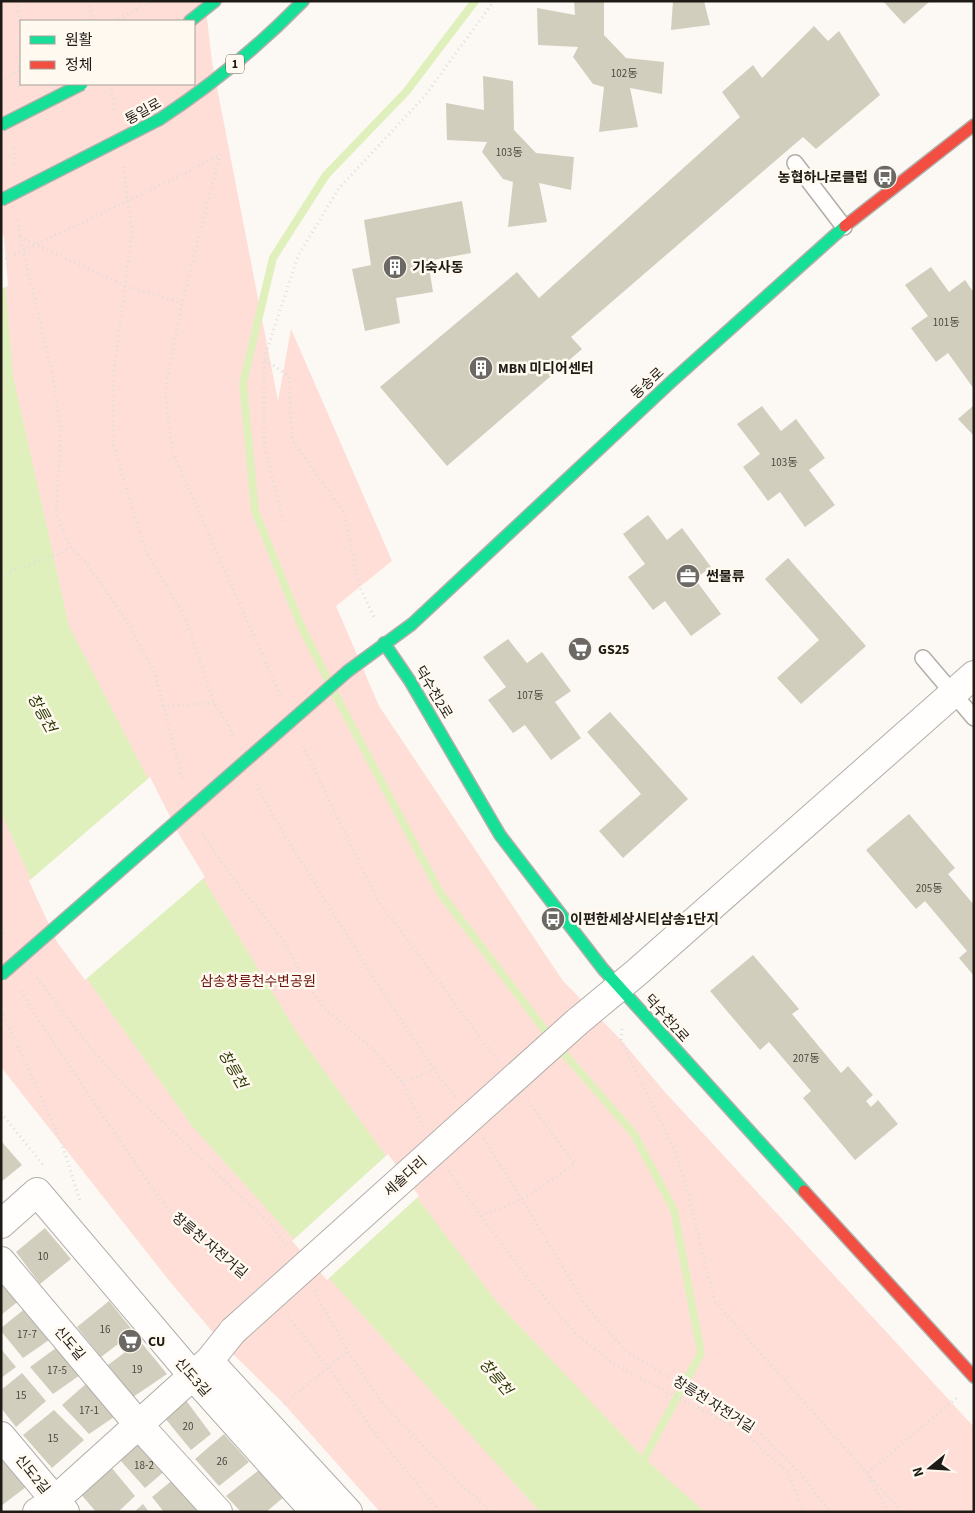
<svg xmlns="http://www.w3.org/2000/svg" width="975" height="1513" font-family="'Source Sans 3','Noto Sans KR',sans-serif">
  <rect width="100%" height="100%" fill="#fcf8f4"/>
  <path fill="#feded7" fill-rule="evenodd" d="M1,1H205L212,62L278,401L291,329L392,561L336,606L379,706L563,981L621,1040L664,1091L974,1427V1512H380L284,1404L223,1344L171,1283L1,1067ZM21,21H194V84H21Z"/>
  <path fill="#e0f0bd" d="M1,236L13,376L69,626L178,837L299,1036L402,1178L497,1302L645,1459L705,1512H540L192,1126L77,965L39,898L1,812Z"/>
  <g fill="#fcf8f4">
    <path d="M1,233L4,236L8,286L1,289Z"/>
    <path d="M150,777L180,836L205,877L85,980L57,942L29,881Z"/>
    <path d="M388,1154L419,1196L327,1280L292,1241Z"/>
  </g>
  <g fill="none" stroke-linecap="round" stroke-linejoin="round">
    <path stroke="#e0f0bd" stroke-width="8" d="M475,1L406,92L326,175L273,258L243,383L255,511L301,626L337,698L441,894L554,1042L634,1134L674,1210L701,1353L640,1466"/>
  </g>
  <g fill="#d2cebe">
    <path d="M574,1H604V35L626,58L664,62L662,94L630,88L638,127L599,132L604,87L593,84L573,57L578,47L538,45L537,8L575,15Z"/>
    <path d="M673,1H704L710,25L671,30Z"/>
    <path d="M883,1H930L904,24Z"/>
    <path d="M814,26L828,41L839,31L880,95L816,149L803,137L571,337L582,349L447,466L380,387L517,272L539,298L740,117L722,92L753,65L762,78Z"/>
    <path d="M483,76L513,81L514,130L536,153L574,157L571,190L539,183L547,222L508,227L513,182L503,179L482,152L487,142L447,140L446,103L484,110Z"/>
    <path d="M462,201L471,253L428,261L433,292L396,298L400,323L365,331L352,269L371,265L364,220Z"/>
    <path d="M931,267L949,292L965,280L974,293V389L948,353L936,362L911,328L928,316L905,285Z"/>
    <path d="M974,405V436L958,419Z"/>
    <path d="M762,406L781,431L796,419L825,458L809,470L835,505L805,527L780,492L768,501L743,467L760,454L737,424Z"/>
    <path d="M648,515L667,540L682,528L711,567L695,579L721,614L691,636L665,601L653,610L628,577L645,564L623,534Z"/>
    <path d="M788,558L866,646L801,704L777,678L819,640L765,579Z"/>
    <path d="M508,639L527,663L542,652L571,691L555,702L581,738L551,760L525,725L513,733L488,700L506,687L483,657Z"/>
    <path d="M610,712L688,799L623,858L599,831L641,794L587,732Z"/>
    <path d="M909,814L955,868L948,874L974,905V976L959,958L967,951L925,901L916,909L866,850Z"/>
    <path d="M753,955L799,1009L792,1014L841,1073L848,1066L873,1095L866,1101L871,1107L878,1100L898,1124L855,1160L803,1098L811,1091L769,1042L760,1050L710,991Z"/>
    <path d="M1,1141L22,1165L1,1182Z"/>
    <path d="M45,1228L71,1259L40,1284L16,1252Z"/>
    <path d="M1,1275L20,1300L1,1315Z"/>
    <path d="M109,1301L134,1332L101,1357L77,1327Z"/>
    <path d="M27,1307L52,1338L23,1358L1,1331V1328Z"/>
    <path d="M140,1341L167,1374L133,1397L108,1365Z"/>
    <path d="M60,1345L83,1373L53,1394L30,1367Z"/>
    <path d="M1,1349L16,1367L1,1378Z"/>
    <path d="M22,1373L46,1401L16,1427L1,1408V1390Z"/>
    <path d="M88,1382L117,1415L89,1434L62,1405Z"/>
    <path d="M185,1399L211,1434L191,1450L164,1417Z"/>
    <path d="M54,1410L84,1440L52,1468L23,1435Z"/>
    <path d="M224,1434L249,1462L219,1486L195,1459Z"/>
    <path d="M143,1441L167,1469L145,1488L120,1460Z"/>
    <path d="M1,1453L30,1484L1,1506Z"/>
    <path d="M111,1467L135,1496L118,1512H96L80,1493Z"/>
    <path d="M259,1470L284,1497L266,1512H241L226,1496Z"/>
    <path d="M175,1478L202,1507L194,1512H164L152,1497Z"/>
    <path d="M143,1504L149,1512H134Z"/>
  </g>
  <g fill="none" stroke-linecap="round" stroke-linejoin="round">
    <g stroke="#b1aeaa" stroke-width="18">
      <g id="lane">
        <path d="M795,163L844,227"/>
        <path d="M923,658L974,718"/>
      </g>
    </g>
    <g stroke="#b1aeaa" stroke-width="30">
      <g id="street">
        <path d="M577,1022L636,973L974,675"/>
        <path d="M1,1224L37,1192L193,1376L315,1512"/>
        <path d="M1,1261L138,1424L218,1512"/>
        <path d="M209,1361L348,1512"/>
        <path d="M1,1436L65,1512"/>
        <path d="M37,1512L54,1501L209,1361L233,1331"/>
      </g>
    </g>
    <g stroke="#b1aeaa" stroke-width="14">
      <g id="fast">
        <path d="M190,21L215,1"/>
        <path d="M160,119C212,85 259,46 303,1"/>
        <path d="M384,643L410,681L500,835L603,969L804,1191"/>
        <path d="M348,671L412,624L672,381L845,226"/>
      </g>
    </g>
    <g stroke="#b1aeaa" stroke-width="14">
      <g id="jam">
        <path d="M845,226L974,125"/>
        <path d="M804,1191L974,1377"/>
      </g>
    </g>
    <g stroke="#dededc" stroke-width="3" stroke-dasharray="1 4" stroke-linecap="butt">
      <path d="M17,1L21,35"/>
      <path d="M88,1L93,21"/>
      <path d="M114,21L153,1"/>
      <path d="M110,84L116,114"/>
      <path d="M18,87L21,40"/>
      <path d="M220,154L182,303L165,390L172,451L281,697"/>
      <path d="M15,164V148"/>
      <path d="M123,167L132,232L113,378V443L146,552L186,619L214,703L227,721L234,738"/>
      <path d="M172,180L220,155"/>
      <path d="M18,220L20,237L52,372L61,431L56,514L70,547L86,562L128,623L155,674L183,781"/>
      <path d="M20,237L125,286L182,303"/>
      <path d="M265,360L289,376L292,440L344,513L359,585L374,617"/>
      <path d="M283,521L264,444V359L298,256L339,188L424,97L494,1"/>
      <path d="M1,575L64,552L70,547"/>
      <path d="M163,706L214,703"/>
      <path d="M303,746L377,899L497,1060"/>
      <path d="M256,784C283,835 315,884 346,933C380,989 415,1045 455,1097"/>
      <path d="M202,833L226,869L284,941L306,984L328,1012L375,1051L403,1083L423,1127"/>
      <path d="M1,929L7,937"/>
      <path d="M37,978L84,1040L121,1082L273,1227L288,1247"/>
      <path d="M21,991L39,1021L157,1195L175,1218L203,1242L252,1280"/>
      <path d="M1,1010L61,1141L80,1201"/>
      <path d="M622,1029L621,1040L673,1147L685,1181L715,1302L902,1512"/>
      <path d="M403,1083L434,1069"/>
      <path d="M1,1113L44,1166"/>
      <path d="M484,1139L522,1199L588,1309L628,1353L750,1423L799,1472L831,1512"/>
      <path d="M449,1171L481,1216L527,1277L576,1334L615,1365L743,1431L787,1472L804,1512"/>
      <path d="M481,1216L522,1199L575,1164L528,1101"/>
      <path d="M314,1291L348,1351L383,1404L458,1482L492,1512"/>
      <path d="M288,1317L329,1368L371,1428L440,1512"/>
      <path d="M284,1404L348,1351"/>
      <path d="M888,1512L867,1473L959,1396"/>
    </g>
    <use href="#lane" stroke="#fffefd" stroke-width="15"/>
    <use href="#street" stroke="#fffefd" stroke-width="28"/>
    <use href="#fast" stroke="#16e098" stroke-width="11"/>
    <use href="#jam" stroke="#f24e42" stroke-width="11"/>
    <g stroke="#b1aeaa" stroke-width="30" stroke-linecap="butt">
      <path id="street-bridge" d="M233,1331L577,1022"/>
    </g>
    <g stroke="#b1aeaa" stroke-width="14" stroke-linecap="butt">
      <g id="fast-bridge">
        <path d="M1,125L82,84"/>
        <path d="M1,200L160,119"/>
        <path d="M1,975L348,671"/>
      </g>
    </g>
    <g stroke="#dededc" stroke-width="3" stroke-dasharray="1 4" stroke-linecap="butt">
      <path d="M1,81L21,70"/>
      <path d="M1,261L172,180"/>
    </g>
    <use href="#street-bridge" stroke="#fffefd" stroke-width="28"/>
    <use href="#fast-bridge" stroke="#16e098" stroke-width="11"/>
  </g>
  <defs>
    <g id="bus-disc" transform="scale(1.25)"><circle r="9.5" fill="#6c6863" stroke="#fff9f0"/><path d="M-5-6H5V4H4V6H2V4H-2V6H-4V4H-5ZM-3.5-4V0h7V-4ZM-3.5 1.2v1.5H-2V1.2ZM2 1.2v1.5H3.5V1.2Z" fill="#fff"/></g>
    <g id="building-disc" transform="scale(1.25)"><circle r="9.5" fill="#6c6863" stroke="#fff9f0"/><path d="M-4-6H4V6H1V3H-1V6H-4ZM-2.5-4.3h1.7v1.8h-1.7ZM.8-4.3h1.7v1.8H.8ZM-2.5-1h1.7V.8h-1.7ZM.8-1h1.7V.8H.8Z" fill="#fff"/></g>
    <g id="office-disc" transform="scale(1.25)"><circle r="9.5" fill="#6c6863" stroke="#fff9f0"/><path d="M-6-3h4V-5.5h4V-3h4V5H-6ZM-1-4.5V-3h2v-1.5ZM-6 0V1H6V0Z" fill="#fff"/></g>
    <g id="supermarket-disc" transform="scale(1.25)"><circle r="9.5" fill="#6c6863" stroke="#fff9f0"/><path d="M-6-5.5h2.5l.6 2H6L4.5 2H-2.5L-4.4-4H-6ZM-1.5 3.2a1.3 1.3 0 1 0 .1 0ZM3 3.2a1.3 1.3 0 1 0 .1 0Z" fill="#fff"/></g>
  </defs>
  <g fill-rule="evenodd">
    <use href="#bus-disc" x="885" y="177"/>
    <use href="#building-disc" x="395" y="267"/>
    <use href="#building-disc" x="481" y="368"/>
    <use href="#office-disc" x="688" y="576"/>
    <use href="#supermarket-disc" x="580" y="649"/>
    <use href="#bus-disc" x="553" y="919"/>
    <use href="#supermarket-disc" x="130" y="1341"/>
  </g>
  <g text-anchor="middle" stroke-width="5" stroke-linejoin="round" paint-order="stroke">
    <g font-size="11" fill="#4b473f">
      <text x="624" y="77">102동</text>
      <text x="509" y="156">103동</text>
      <text x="946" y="326">101동</text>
      <text x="784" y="466">103동</text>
      <text x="530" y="699">107동</text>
      <text x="929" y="892">205동</text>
      <text x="806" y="1062">207동</text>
      <text x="43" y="1260">10</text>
      <text x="105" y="1333">16</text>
      <text x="27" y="1338">17-7</text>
      <text x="137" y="1373">19</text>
      <text x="57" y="1374">17-5</text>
      <text x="21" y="1399">15</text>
      <text x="89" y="1414">17-1</text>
      <text x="188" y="1430">20</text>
      <text x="53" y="1442">15</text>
      <text x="222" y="1465">26</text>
      <text x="144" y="1469">18-2</text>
    </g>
    <rect fill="#fff9f0" stroke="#625d57" stroke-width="1" x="226" y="54.5" width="18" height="19" rx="4"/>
    <g font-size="12" font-weight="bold" fill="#1e1a15">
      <text x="235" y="68">1</text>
    </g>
    <g font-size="14" fill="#1e1a15" stroke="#fff9f0">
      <text transform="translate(143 111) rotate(-29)" y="5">통일로</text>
      <text transform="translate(647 383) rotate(-43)" y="5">동송로</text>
      <text transform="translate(434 692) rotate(59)" y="5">덕수천2로</text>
      <text transform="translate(667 1018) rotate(48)" y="5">덕수천2로</text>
      <text transform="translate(405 1176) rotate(-42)" y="5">세솔다리</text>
      <text transform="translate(210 1245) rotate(40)" y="5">창릉천 자전거길</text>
      <text transform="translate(70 1343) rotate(50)" y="5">신도길</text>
      <text transform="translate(193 1377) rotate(49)" y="5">신도3길</text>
      <text transform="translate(714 1404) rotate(32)" y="5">창릉천 자전거길</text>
      <text transform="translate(33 1474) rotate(51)" y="5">신도2길</text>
    </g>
    <g font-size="14" font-weight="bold" fill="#1e1a15" stroke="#fff9f0" text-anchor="start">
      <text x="868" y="182" text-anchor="end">농협하나로클럽</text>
      <text x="412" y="272">기숙사동</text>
      <text x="498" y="373">MBN 미디어센터</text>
      <text x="706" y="581">썬물류</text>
      <text x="598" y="654">GS25</text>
      <text x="570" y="924">이편한세상시티삼송1단지</text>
      <text x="148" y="1346">CU</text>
    </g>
    <g font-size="14" fill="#6e130d" stroke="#fff9f0">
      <text x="258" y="986">삼송창릉천수변공원</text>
    </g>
    <g font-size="15" font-style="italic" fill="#293601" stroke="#fff9f0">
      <text transform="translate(42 713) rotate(61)" y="5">창릉천</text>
      <text transform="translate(233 1069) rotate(60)" y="5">창릉천</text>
      <text transform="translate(496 1377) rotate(50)" y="5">창릉천</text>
    </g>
  </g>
  <rect width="975" height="1513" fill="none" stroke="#1e1a15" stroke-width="5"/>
  <rect x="20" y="20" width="175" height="65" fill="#fff9f0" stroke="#a5a098"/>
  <rect x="30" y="36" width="25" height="8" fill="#16e098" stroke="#a5a098"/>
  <text x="65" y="45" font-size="15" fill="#1e1a15">원활</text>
  <rect x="30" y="61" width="25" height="8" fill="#f24e42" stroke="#a5a098"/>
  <text x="65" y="70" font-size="15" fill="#1e1a15">정체</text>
  <g transform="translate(930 1468) rotate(252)" stroke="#fff9f0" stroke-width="4" paint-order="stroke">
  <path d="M0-4L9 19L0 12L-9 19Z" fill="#1e1a15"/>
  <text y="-8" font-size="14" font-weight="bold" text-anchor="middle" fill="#1e1a15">N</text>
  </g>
</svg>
